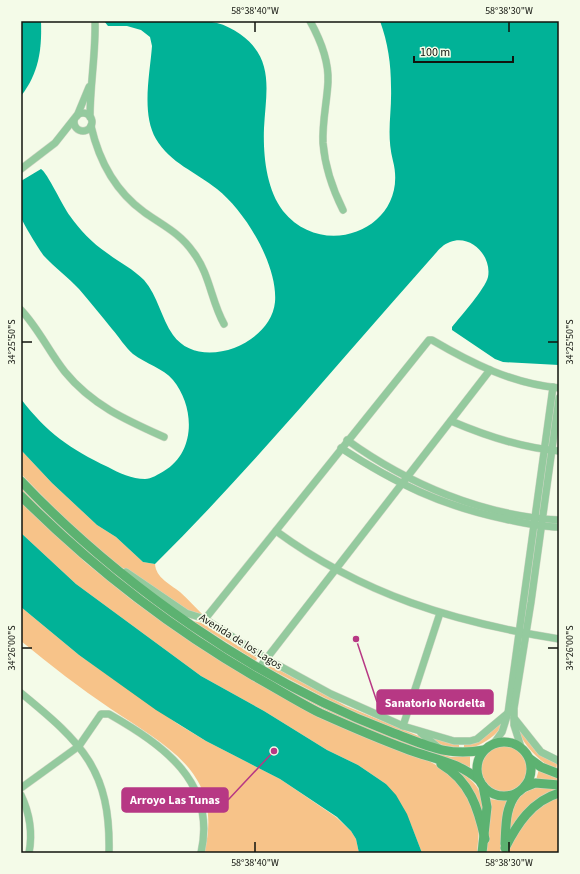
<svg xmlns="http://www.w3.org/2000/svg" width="580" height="874" font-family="'Source Sans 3',sans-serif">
  <rect width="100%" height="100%" fill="#f4fbe8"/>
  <g fill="#f7c389">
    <path d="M21,450L52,483L97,525L116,537L143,562L155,564C156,578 170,584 180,592C188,599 195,607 203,615C190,619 157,590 146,582C136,574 124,570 115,563C81,536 51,505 21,474Z"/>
    <path d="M21,485L206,639L413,745L451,757L470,756V767C463,766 456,762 450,760C425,753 402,744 379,734C248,679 119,594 21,490Z"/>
    <path d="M21,500L85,562L132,600L190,641L249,677L365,737L429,761L450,773L459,783L472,805L479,830L477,853H422L411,825L386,784L358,765L327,750L264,711L201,676L76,584L21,533Z"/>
    <path d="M21,607L79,655L178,724L206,741L280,779L336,817L351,831L356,839L359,853H204C225,773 166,746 111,709C80,688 50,665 21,641Z"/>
    <path d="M193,621L202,623L257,658L256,661Z"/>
    <path d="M270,665L346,706L421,737L428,742L346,709L268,668Z"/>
    <path d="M504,721C499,736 479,747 464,750V745L478,741Z"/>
    <path d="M516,724C528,740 538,755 557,764L556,771C538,760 522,745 516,724Z"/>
    <path d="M429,736L459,745V751L443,746Z"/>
    <circle cx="504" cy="768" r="24"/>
    <path d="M456,769C475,782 483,788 483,813Z"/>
    <path d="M539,769L559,779V782L536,780Z"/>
    <path d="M540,787L559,789L509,831C513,808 514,792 540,787Z"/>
    <path d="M559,797V853H508C514,828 536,806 559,797Z"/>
    <path d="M489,799L508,801L500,853H484Z"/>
  </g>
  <g fill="#01b297">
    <path d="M21,21H41C42,49 39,73 21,96Z"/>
    <path d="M104,21C128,21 152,21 175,21C189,21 203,20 217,23C225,25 233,29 240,34C275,59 266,91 264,128C263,154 266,189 283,211C325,263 410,227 393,161C386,133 392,115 391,87C391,64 388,43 380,21H559V365L503,362L495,359L452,330V327C461,316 485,289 488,277C492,256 471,234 450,242C444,244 439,249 435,254C342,358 254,466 155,564L143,562L116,537L97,525L52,483L21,450V399C47,433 70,449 108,467C119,473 132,479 145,479C151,479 159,474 164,471C196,452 195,407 173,380C163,368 146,364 133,354C125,347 119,337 112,329C101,315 90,302 79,289C68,277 55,268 44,256C40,251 22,222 21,217C19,206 21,192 21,181L41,169C47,172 63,207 70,216C80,230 92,243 107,253C119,262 133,269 144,280C158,296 161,318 173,335C199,372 271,345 275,302C278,265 245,211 217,189C196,172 170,163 156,139C141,113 150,74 152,46L150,37L141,30L127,26H108Z"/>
    <path d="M21,533L76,584L201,676L264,711L327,750L358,765L386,784L396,795L407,814L422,853H359L356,839L351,831L337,817L280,779L206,741L156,710L79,655L21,607Z"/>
  </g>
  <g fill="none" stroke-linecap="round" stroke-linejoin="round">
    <g stroke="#d0d6c5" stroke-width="8">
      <g id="street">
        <path d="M310,21C320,39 329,61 328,82C327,102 322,122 323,143C325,167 332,188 343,210"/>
        <circle cx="83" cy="122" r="9"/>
        <path d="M77,116L89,87"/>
        <path d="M90,117C90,84 96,53 95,21"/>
        <path d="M91,126C99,161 115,191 144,212C162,225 180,233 193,252C210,274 211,301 224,324"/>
        <path d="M21,169L55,143L74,119"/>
        <path d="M21,310C39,329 49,352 65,372C92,405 126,420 164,437"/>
        <path d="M451,421C486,436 521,448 559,451"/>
        <path d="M347,440C408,484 483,516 559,520"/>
        <path d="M341,448C395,483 442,506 505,519C523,523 541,527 559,527"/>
        <path d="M276,531C363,595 454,622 559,639"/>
        <path d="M126,572L186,613L205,619L267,659L331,694L403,726L454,741H470L477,739L508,713"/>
        <path d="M205,619L429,340H432C471,363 513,384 559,388"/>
        <path d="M260,667L490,370"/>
        <path d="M21,693C82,743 111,770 109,853"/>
        <path d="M514,718L541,752L559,761"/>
        <path d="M403,726L440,613"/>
        <path d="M421,733L439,748"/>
        <path d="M494,743L502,732L508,713L553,387"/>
        <path d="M521,747L514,725V708L531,602L559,398"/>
        <path d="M21,788L79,746L101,714H109C163,745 217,782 201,853"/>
        <path d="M21,795C30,814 33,832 29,853"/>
      </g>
    </g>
    <g stroke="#d0d6c5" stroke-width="10">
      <g id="secondary">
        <path d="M21,481C120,585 257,681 391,732C426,745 446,757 484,750"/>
        <path d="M21,496C91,566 168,626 254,676C276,688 298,702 320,713C349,726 379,739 409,750C434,759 461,763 480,781"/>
        <circle cx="504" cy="769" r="27"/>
        <path d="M530,759L541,767L559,774"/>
        <path d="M441,764C470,781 478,808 485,839"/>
        <path d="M525,787L535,783L559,785"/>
        <path d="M505,844C506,826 505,807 517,793"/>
        <path d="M505,848C517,824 532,801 559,793"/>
        <path d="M482,853L487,807L483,786"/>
      </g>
    </g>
    <use href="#street" stroke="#94ca9e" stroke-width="7"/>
    <use href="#secondary" stroke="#5cb271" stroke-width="9"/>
  </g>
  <path fill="none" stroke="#12140e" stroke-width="1.5" d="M255,22V32M509,22V32M22,342H32M548,342H558M22,648H32M548,648H558M255,842V852M509,842V852"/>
  <g text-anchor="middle" stroke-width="3.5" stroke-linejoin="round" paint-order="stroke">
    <g font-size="11" fill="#12140e" stroke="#f4fbe8">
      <text transform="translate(241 641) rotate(32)" y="4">Avenida de los Lagos</text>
    </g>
  </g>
  <path fill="none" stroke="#b73884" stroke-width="1.5" d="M356 639L377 702M274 751L228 800"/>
  <g fill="#b73884" stroke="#f4fbe8" stroke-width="1.5">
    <circle cx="356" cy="639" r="4"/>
    <circle cx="274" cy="751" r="4"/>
  </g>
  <g fill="#b73884" stroke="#b73884" stroke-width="1.5">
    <rect x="377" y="690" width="116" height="24" rx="4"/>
    <rect x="122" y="788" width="106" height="24" rx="4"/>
  </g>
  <g font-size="12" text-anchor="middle" font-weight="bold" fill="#fff">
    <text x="435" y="707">Sanatorio Nordelta</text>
    <text x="175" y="804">Arroyo Las Tunas</text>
  </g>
  <rect width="580" height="874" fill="none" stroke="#f4fbe8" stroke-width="44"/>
  <path d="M414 56v6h99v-6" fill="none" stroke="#12140e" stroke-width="2"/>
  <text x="420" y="56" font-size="12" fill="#12140e" stroke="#f4fbe8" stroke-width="3" paint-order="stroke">100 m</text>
  <rect x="22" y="22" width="536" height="830" fill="none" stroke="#12140e" stroke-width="1.5"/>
  <g font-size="10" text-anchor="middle" fill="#12140e">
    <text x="255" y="14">58°38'40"W</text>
    <text x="509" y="14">58°38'30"W</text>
    <text transform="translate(11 342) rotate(-90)" y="4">34°25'50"S</text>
    <text transform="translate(569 342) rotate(-90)" y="4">34°25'50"S</text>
    <text transform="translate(11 648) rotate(-90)" y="4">34°26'00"S</text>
    <text transform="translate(569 648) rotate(-90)" y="4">34°26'00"S</text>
    <text x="255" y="866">58°38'40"W</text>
    <text x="509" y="866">58°38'30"W</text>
  </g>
</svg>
